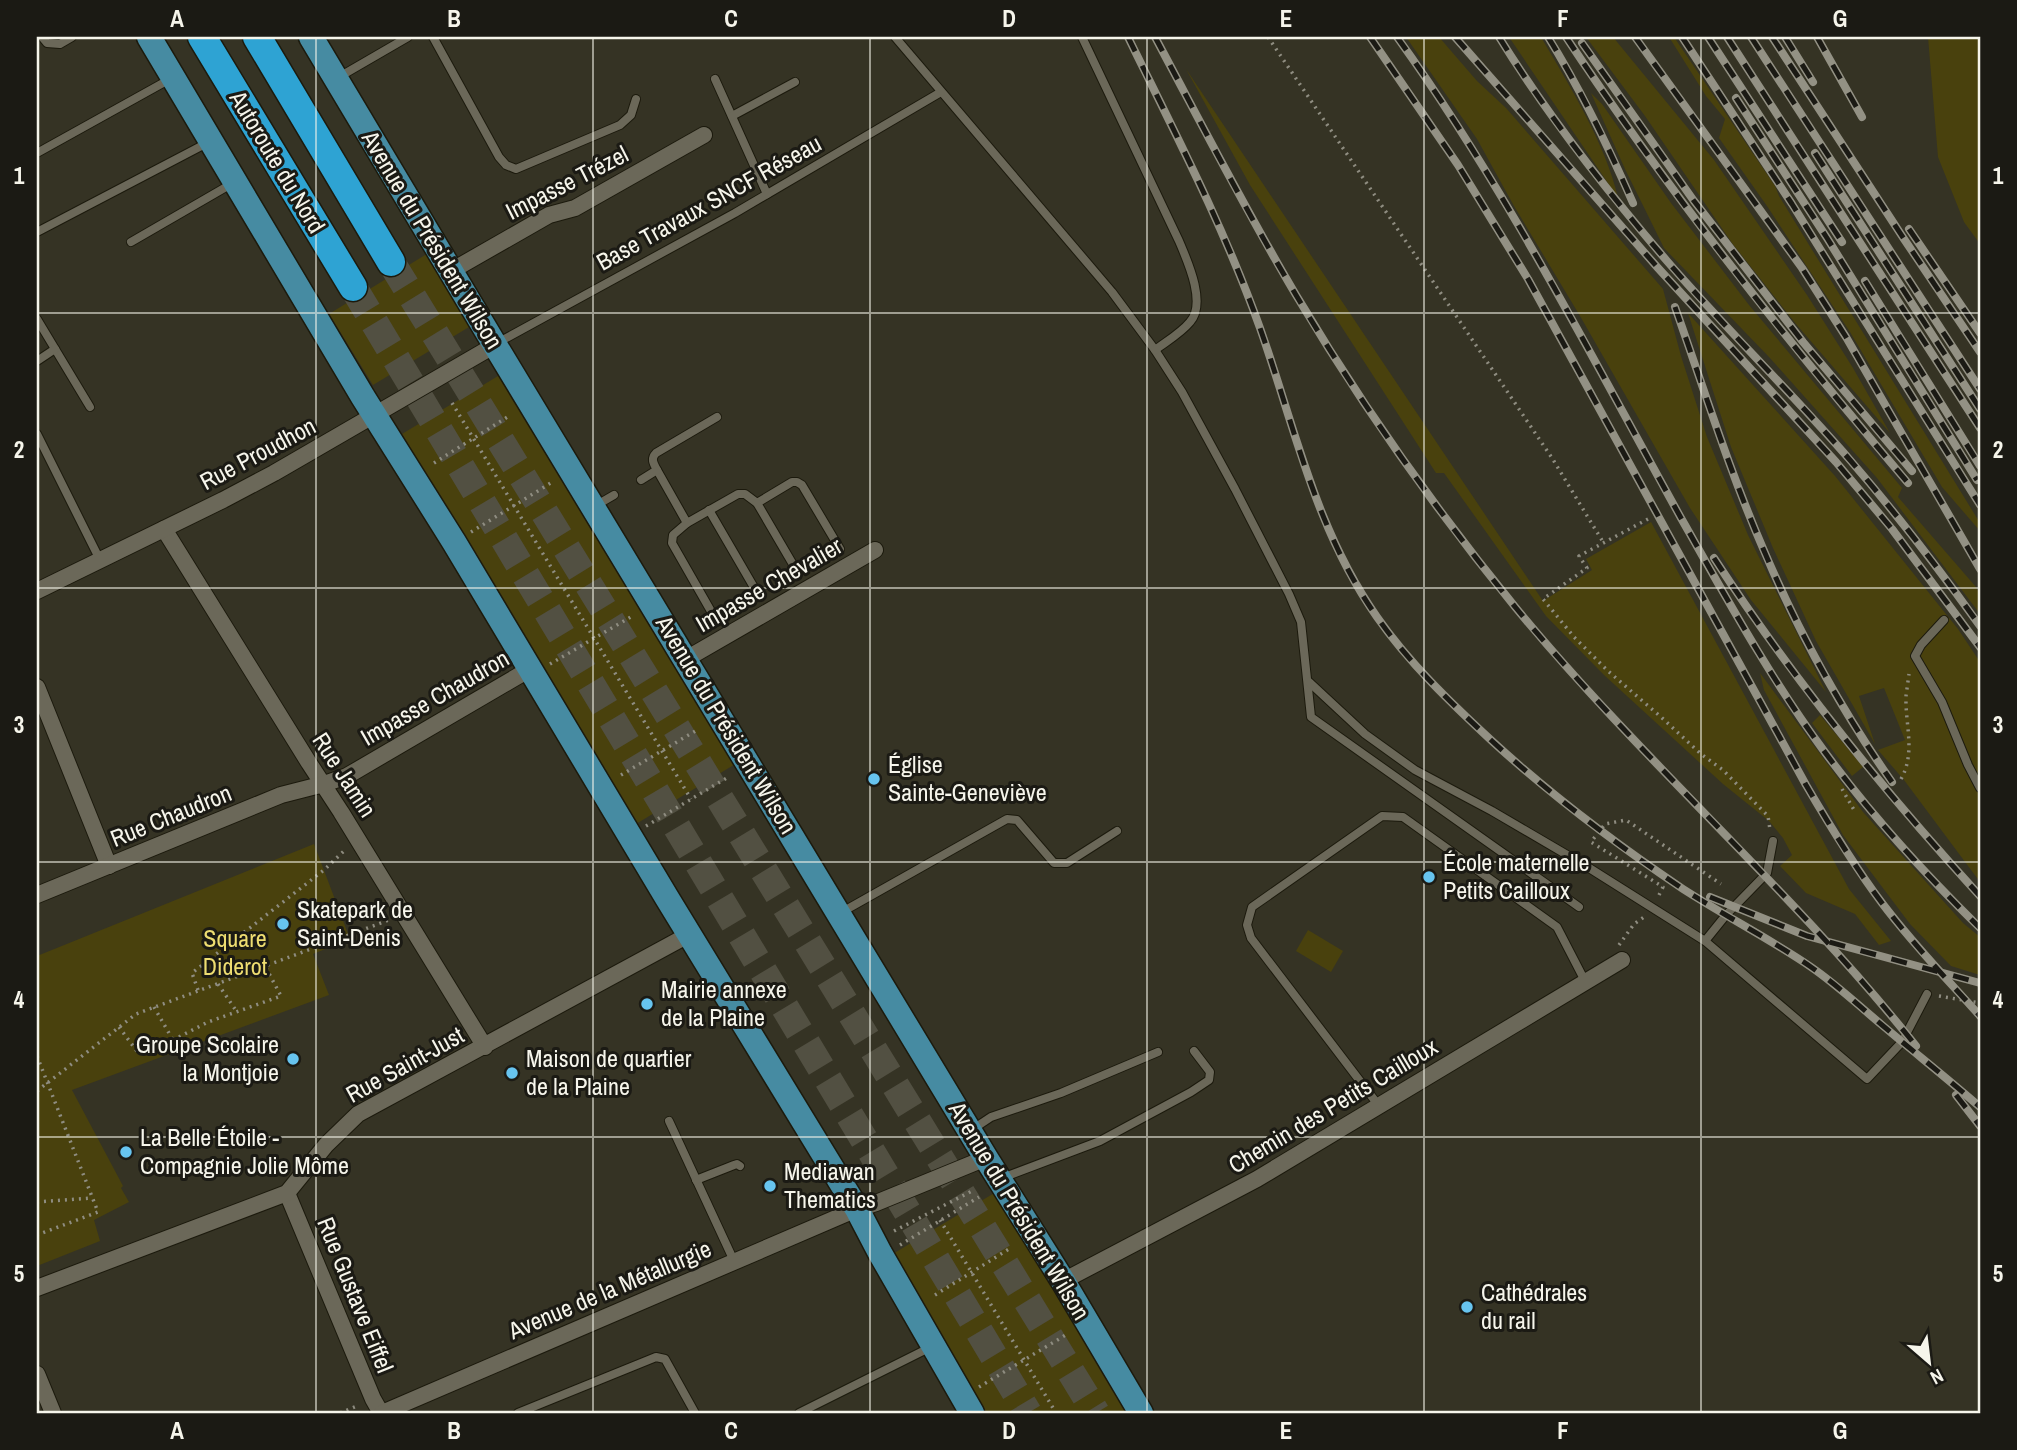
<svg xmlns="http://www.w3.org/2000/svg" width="2017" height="1450" font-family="'Archivo Narrow',sans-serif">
  <rect width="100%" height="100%" fill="#353324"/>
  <g fill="#49410d">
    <path d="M1406,37H1439L1477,81L1506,108L1663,289L1681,356L1707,437L1748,535L1826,692L1751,600L1690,508L1580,316L1514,206L1477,139Z"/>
    <path d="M1509,37H1541C1569,85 1606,144 1618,198Z"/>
    <path d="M1586,37H1613L1714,160L1807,295L1853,368L1890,433L1796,324L1732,243L1645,116Z"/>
    <path d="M1669,37H1674L1775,186L1779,196L1980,523V531L1942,487L1850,332L1767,206L1719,138L1725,119L1706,96Z"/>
    <path d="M1928,37H1980V244L1964,222L1938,157Z"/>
    <path d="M1186,69L1543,601L1592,570L1586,559L1651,522L1849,889L1891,941L1879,945L1855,914L1806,893L1780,866L1792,855L1783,838L1769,821L1723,784L1604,675L1546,616L1444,473H1436L1250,185Z"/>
    <path d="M1591,93L1602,104L1671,203L1749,305L1902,488L1898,497L1976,587L1980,595V614L1877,478L1769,357L1664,248L1625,169Z"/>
    <path d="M430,252L474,324L373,385L329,314Z"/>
    <path d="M1688,313L1835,476L1958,629L1980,662V882L1904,780L1878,750L1905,740L1884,688L1859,696L1875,744L1816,641L1773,548L1731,447Z"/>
    <path d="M503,373L737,763L636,824L402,434Z"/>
    <path d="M1760,673L1863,812L1963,923L1980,937V975L1951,966L1910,924L1843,835L1764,690Z"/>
    <path d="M1820,715L1863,767L1852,776L1812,723Z"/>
    <path d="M314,844L350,939L313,954L329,995L72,1090L123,1186L121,1188L129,1202L94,1220L100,1241L37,1266V956Z"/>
    <path d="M1308,930L1343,951L1331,972L1296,951Z"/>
    <path d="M996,1192L1127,1413H987L891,1255Z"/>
  </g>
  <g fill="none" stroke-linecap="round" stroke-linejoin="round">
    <g stroke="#525042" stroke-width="28" stroke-dasharray="28 14" stroke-linecap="butt">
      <path d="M391,262L1096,1413"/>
      <path d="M353,287L1028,1413"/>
    </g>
    <g stroke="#1c1a0d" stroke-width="10">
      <g id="service">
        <path d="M42,37L47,43L60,44L72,37"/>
        <path d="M433,37L499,157L506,165L516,169L620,125L631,115L636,99"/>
        <path d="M895,37L1112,292L1155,350L1182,392L1235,489L1289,594L1301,622L1311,717L1579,907"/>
        <path d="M1082,37L1179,241C1187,260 1207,303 1190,322C1181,333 1167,341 1155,350"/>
        <path d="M339,77L408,37"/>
        <path d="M715,79L767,194"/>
        <path d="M732,116L795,82"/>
        <path d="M37,153L172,78"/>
        <path d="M37,232L209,142"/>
        <path d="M131,242L233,183"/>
        <path d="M37,319L90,407"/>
        <path d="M499,342L735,213L941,92"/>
        <path d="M37,361L55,349"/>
        <path d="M37,434L100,560"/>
        <path d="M657,470L687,523L738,494H745L757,503L792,482H797L802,485L840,549"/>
        <path d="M641,480L657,470C654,464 650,459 656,453L717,417"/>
        <path d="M757,503L798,573"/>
        <path d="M595,506L614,495"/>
        <path d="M709,510L759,596"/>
        <path d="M687,523L673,535L672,543L716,620"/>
        <path d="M1944,620L1921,645L1915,656L1942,702L1968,765L1980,788"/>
        <path d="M1309,682L1365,734L1415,770L1492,811L1586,866L1705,941L1867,1079L1902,1042L1927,994"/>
        <path d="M842,912L1007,819L1017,820L1054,863H1067L1117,831"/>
        <path d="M1705,941L1726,915L1767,873L1773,841"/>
        <path d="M1379,1106L1251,938L1247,925L1252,907L1382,816L1403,817L1557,927L1586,983"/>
        <path d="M669,1121L734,1261"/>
        <path d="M973,1129L991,1117L1061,1093L1158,1052"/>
        <path d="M1002,1178L1100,1141L1191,1092L1209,1080L1210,1072L1194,1051"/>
        <path d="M696,1180L734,1165L737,1164L740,1166"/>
        <path d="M518,1413L656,1357L665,1359L695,1413"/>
        <path d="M799,1413L931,1347"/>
      </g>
    </g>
    <g stroke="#1c1a0d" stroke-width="18">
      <g id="minor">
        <path d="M451,271L549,215L575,208L704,135"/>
        <path d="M164,529L309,763L341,812L485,1047"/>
        <path d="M37,591L223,500L274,473L495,345"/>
        <path d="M686,659L875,550"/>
        <path d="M37,687L109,866"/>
        <path d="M37,895L281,795L324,784L347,776L530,669"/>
        <path d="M287,1193L373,1399L381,1413"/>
        <path d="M1063,1281L1257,1179L1622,960"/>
        <path d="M37,1288L287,1193L326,1145L358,1114L690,934"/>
        <path d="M37,1374L53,1413"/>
        <path d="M382,1413L857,1209L876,1203L986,1158"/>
      </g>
    </g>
    <g stroke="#1c1a0d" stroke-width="27">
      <g id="primary">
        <path d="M149,37L363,397L454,542L667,898L857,1209L880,1253L972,1413"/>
        <path d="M311,37L495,345L986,1158L1063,1281L1141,1413"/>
      </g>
    </g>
    <g stroke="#1c1a0d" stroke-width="31">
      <g id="motorway">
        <path d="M202,37L353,287"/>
        <path d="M257,37L391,262"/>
      </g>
    </g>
    <g stroke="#8f8d81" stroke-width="3.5" stroke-dasharray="2 5" stroke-linecap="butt">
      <path d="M1268,37L1552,458L1603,542"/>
      <path d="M452,403L691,799"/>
      <path d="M434,463L509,416"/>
      <path d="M1648,519L1579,556L1587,568L1543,599L1574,637L1608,671L1661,717L1701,754L1723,770L1768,816L1770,830"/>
      <path d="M471,532L554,481"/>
      <path d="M550,664L634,615"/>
      <path d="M621,775L697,730"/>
      <path d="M1901,779C1916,752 1905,725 1906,696C1907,689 1908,681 1909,674"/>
      <path d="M1842,789L1854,810"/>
      <path d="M646,826L730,776"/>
      <path d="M1659,895L1663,887L1591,842L1605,824L1626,820L1721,884"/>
      <path d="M1619,945L1634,924L1644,917"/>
      <path d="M218,984L237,1012"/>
      <path d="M198,990L192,973L324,870L346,849"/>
      <path d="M1939,996L1980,1003"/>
      <path d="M154,1007L173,1040"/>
      <path d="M119,1027L139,1054L173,1040L208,1022L281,996L265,966"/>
      <path d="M37,1056L98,1212L37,1235"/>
      <path d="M37,1091L136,1014L389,920"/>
      <path d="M37,1202L92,1198"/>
      <path d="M940,1220L1056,1413"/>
      <path d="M894,1231L974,1190"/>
      <path d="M900,1245L979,1197"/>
      <path d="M935,1295L1009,1249"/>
      <path d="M979,1387L1069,1333"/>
      <path d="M340,1413L357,1406"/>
    </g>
    <use href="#service" stroke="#6b6859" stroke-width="8"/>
    <use href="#minor" stroke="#6b6859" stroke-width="16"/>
    <use href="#primary" stroke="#468ba2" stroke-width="24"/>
    <use href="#motorway" stroke="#2ea3d3" stroke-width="28"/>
    <g stroke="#939184" stroke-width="8">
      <g id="rail">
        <path d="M1128,37C1175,133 1224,227 1260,328C1295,427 1315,529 1377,617C1409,663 1451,703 1492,741C1552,796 1616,844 1683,889C1725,916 1770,939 1811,967C1836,984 1859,1006 1882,1025C1915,1053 1948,1079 1980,1107"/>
        <path d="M1155,37C1201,123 1246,211 1296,295C1361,404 1435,509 1516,608C1642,761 1793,891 1916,1046"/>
        <path d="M1370,37L1458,165L1528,279L1806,785C1830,826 1854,866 1882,903C1912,943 1947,979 1980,1016"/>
        <path d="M1397,37C1506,188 1591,356 1681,518C1726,597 1770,678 1824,751C1871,815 1924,873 1980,928"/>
        <path d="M1455,37L1658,268L1836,462L1892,529L1980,647"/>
        <path d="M1499,37C1548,116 1606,190 1667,261C1726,329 1791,392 1850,460C1896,513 1939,569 1980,626"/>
        <path d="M1548,37C1581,90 1608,146 1633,203"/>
        <path d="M1566,37C1670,194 1786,340 1908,483"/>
        <path d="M1635,37L1802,268L1846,337L1980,569"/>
        <path d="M1682,37L1792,204L1980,505"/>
        <path d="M1708,37L1842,242"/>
        <path d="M1727,37L1980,428"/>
        <path d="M1751,37L1980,389"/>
        <path d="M1772,37L1904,239L1980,352"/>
        <path d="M1785,37L1813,82"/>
        <path d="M1817,37L1862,117"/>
        <path d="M1582,43L1694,201L1803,342L1912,471"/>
        <path d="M1736,98L1827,238L1977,480"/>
        <path d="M1815,153L1980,409"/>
        <path d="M1909,229L1980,333"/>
        <path d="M1865,281L1980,466"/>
        <path d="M1675,307C1704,389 1730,473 1765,553C1799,633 1842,711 1892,782"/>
        <path d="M1714,558C1792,678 1883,790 1980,896"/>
        <path d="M1710,897L1807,936L1980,983"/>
        <path d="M1956,1095L1980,1126"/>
      </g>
    </g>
    <use href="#rail" stroke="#1b1a14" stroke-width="5" stroke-dasharray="16" stroke-linecap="butt"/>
  </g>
  <path fill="none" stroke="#f6f5eb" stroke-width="2" stroke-opacity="0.55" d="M316,37V1413M593,37V1413M870,37V1413M1147,37V1413M1424,37V1413M1701,37V1413M37,313H1980M37,588H1980M37,862H1980M37,1137H1980"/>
  <g fill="#67c4ef" stroke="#1b1a14" stroke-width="2.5">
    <circle cx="874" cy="779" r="7"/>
    <circle cx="1429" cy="877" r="7"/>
    <circle cx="283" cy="924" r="7"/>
    <circle cx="647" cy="1004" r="7"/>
    <circle cx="293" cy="1059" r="7"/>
    <circle cx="512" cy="1073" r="7"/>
    <circle cx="126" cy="1152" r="7"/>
    <circle cx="770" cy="1186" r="7"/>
    <circle cx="1467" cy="1307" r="7"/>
  </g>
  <g text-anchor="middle" stroke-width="6" stroke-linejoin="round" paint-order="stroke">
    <g font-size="24" fill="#f6f5eb" stroke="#1b1a14">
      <text transform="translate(277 162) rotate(59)" y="8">Autoroute du Nord</text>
      <text transform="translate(567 183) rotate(-27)" y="8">Impasse Trézel</text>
      <text transform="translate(709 203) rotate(-29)" y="8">Base Travaux SNCF Réseau</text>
      <text transform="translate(432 240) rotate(59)" y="8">Avenue du Président Wilson</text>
      <text transform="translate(258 454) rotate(-28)" y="8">Rue Proudhon</text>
      <text transform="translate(769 585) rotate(-30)" y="8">Impasse Chevalier</text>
      <text transform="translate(435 698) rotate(-30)" y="8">Impasse Chaudron</text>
      <text transform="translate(726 725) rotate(59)" y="8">Avenue du Président Wilson</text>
      <text transform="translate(344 775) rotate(57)" y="8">Rue Jamin</text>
      <text transform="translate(171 816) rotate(-22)" y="8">Rue Chaudron</text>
      <text transform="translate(405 1065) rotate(-29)" y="8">Rue Saint-Just</text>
      <text transform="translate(1333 1106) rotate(-31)" y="8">Chemin des Petits Cailloux</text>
      <text transform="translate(1019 1211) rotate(59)" y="8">Avenue du Président Wilson</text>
      <text transform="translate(610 1290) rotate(-23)" y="8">Avenue de la Métallurgie</text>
      <text transform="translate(355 1295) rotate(68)" y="8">Rue Gustave Eiffel</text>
    </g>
    <g font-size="24" fill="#f6f5eb" stroke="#1b1a14" text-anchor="start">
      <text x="888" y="773">Église<tspan x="888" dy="28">Sainte-Geneviève</tspan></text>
      <text x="1443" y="871">École maternelle<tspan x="1443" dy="28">Petits Cailloux</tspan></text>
      <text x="297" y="918">Skatepark de<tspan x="297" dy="28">Saint-Denis</tspan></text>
      <text x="661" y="998">Mairie annexe<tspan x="661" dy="28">de la Plaine</tspan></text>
      <text x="279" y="1053" text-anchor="end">Groupe Scolaire<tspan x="279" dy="28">la Montjoie</tspan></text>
      <text x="526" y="1067">Maison de quartier<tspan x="526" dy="28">de la Plaine</tspan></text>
      <text x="140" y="1146">La Belle Étoile -<tspan x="140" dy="28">Compagnie Jolie Môme</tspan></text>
      <text x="784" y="1180">Mediawan<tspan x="784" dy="28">Thematics</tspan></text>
      <text x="1481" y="1301">Cathédrales<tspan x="1481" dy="28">du rail</tspan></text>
    </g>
    <g font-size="24" fill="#eedd71" stroke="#1b1a14">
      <text x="235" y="947">Square<tspan x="235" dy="28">Diderot</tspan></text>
    </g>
  </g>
  <rect width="2017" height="1450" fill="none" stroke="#1b1a14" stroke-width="77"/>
  <g transform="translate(1929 1362) rotate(152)" stroke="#1b1a14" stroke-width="5" paint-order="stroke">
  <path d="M0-5L12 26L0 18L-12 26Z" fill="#f6f5eb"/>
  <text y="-10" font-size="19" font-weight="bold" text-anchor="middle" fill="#f6f5eb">N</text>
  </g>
  <rect x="38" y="38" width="1941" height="1374" fill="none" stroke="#f6f5eb" stroke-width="2.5"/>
  <g font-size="23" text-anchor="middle" font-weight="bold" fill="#f6f5eb">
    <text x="177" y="27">A</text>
    <text x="454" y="27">B</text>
    <text x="731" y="27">C</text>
    <text x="1009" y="27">D</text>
    <text x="1286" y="27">E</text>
    <text x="1563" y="27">F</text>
    <text x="1840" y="27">G</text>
    <text x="19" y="184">1</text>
    <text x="1998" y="184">1</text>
    <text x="19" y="458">2</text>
    <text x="1998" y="458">2</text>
    <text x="19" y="733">3</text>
    <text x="1998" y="733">3</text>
    <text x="19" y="1008">4</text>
    <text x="1998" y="1008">4</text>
    <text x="19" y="1282">5</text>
    <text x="1998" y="1282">5</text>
    <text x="177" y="1439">A</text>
    <text x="454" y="1439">B</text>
    <text x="731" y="1439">C</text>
    <text x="1009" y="1439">D</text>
    <text x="1286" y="1439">E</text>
    <text x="1563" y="1439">F</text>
    <text x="1840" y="1439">G</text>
  </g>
</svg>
